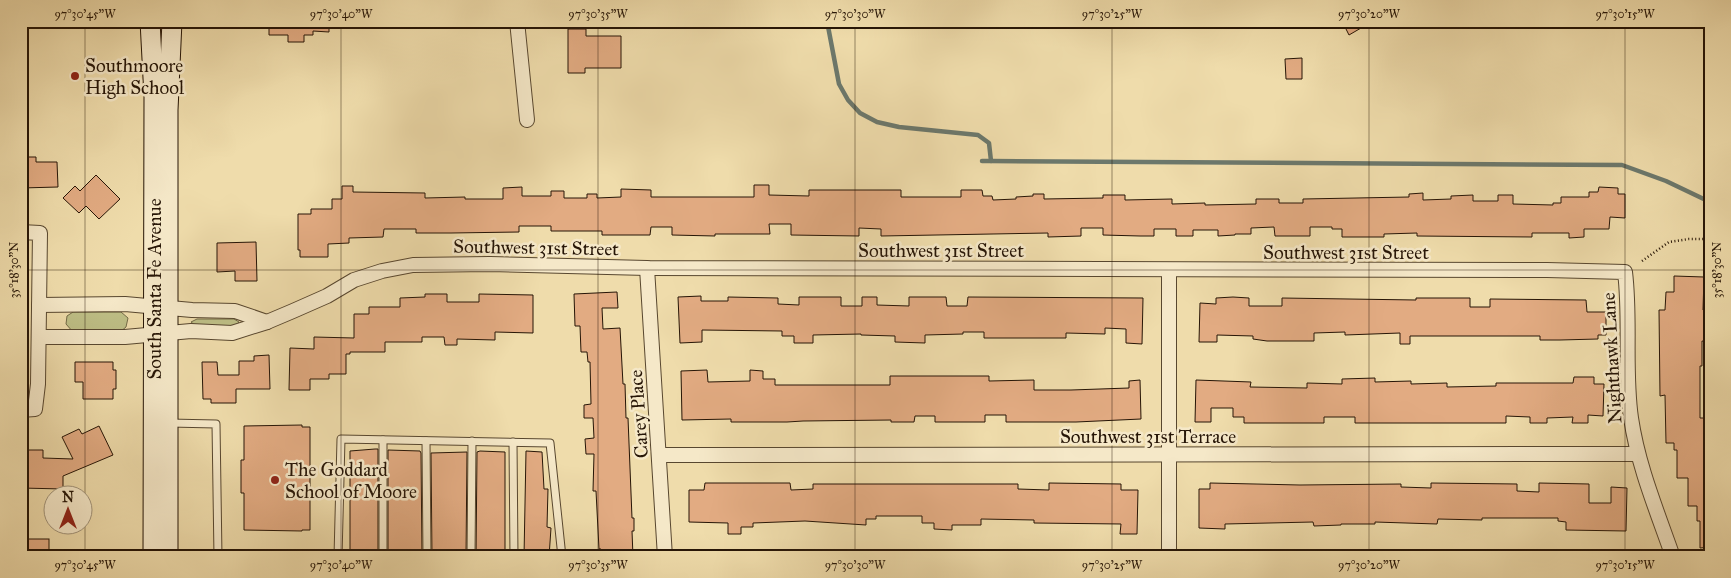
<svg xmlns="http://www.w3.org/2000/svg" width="1731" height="578" font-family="'IM FELL Great Primer',serif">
  <rect width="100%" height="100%" fill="#efdcab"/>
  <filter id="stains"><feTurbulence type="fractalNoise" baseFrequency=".004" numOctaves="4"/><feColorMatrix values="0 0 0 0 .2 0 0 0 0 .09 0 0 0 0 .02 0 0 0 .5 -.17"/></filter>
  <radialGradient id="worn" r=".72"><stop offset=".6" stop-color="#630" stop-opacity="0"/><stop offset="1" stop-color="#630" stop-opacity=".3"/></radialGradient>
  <g fill="#bebf86" stroke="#726a46">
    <path d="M73,312H121L128,318L126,327L120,332H73L66,324L67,316Z"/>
    <path d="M197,319H234L239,322L236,326H196L191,322Z"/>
  </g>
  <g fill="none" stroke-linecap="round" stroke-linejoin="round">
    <g stroke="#6c786c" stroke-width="4.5">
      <path d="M827,21L839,84L848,100L860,113L877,122L899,127L978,135L989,143L991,161H982"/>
      <path d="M991,161L1622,165L1666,181L1710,202"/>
    </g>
  </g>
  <g fill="#e2ab82" stroke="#261506">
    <path d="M269,21H329V32L313,31V35H304V42H288V35H269Z"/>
    <path d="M1342,21H1373L1349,35Z"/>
    <path d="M568,29H586V36H621V68H585V73H568Z"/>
    <path d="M1302,58V79H1286L1285,59Z"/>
    <path d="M21,157H36V162H57L58,187L21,188Z"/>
    <path d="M96,175L120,199L99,219L86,206L79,213L63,198L75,186L80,191Z"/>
    <path d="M754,185H769V195L809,196V190H901V197H961V190H982L983,196H992L993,200L1016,199V197L1033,196V194H1044V199L1103,198V195H1125V200L1172,199V204L1205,203V205L1256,204V199H1279V203H1303V199L1409,197V194L1423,193V200L1451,199V196L1473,195V201H1498V195H1513V204L1553,205V203H1561V197H1589V192H1598L1599,187L1618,188V194H1625V218L1610,217L1609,229H1584V237L1569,238V233H1532V237L1417,236V233L1384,234V237H1342V229H1332V227H1310V236H1275L1274,227L1251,228V234H1235V235L1218,236V230H1193V236H1176V229H1154V236H1140L1103,235V228H1081V236L1048,237V233L881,236V229L859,228V236L791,235V224H769L770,234H715V236L672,235V227H651L650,235H602V231H551V226H519V232L451,233H416V229H384L383,237L349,238V243L328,244V257H300V250H298V214H311V209H332V199H342V186H353V192L425,193V198L465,197V199H503V188L522,187V196H551V191H564V198H587V194H597V198L621,197V189L651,190V197H754Z"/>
    <path d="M256,242L257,281H235V271L217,272V243Z"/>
    <path d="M1674,276L1704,277L1703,310H1709L1710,342L1702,341V366H1700V418H1705L1706,454H1710V547L1700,548V521H1697V506H1688V478H1677V450H1674V443H1666L1665,395L1660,396L1659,310H1665L1666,292H1674Z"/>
    <path d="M617,292L618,308H602L603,329L620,328L623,384H625L626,418H628L632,518H634V531H632L633,557H601V549H599L596,491H593L594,454H586L585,439L594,438L593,418H584V405L591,404L590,362H588L587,352H581L580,326H575L574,294Z"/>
    <path d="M425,294H447V302H479V294L533,295V333L495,332V340L457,339V345H445L444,337H422V342H385V352H350V354H346V374H329V379H310V390H289L290,348L314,349V337L354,338V314H369V307H400V298L425,297Z"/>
    <path d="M701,296V301H728V297L778,298V304L799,305V297H841V306H862V297H877V305L909,306V297H946L947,306H967L968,297L1143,298L1142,344L1126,343V329L1105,328V334L1066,333V338H984V332H963V334L925,335V343L895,342V336L861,335V334L813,335V343H794V336H782V331L702,330V342L680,343L678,297Z"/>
    <path d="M1233,297L1249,298V306H1282V298L1416,300V298H1470V307H1490V299L1586,300L1587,312H1606V335H1598V339L1560,340H1540V336H1410V344H1400V333L1345,335V332L1314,333V341H1267L1253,339V336L1217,335V342H1199L1200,303L1216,304V298Z"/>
    <path d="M269,355L270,389H236V403H211V399H203L202,362H217L218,375H239V361H254V356Z"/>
    <path d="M75,362H113V370H116V389H113V399H83V382H75Z"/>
    <path d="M707,370L708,382L750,381V370L763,371V379H775V385H890V376H989V381L1034,380V390H1071L1129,388V381L1140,380L1141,419L1076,422H1006V415H985V422H935V416H915L914,422H891V420L803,421L787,422H731V419L682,420L681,371Z"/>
    <path d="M1574,377H1594V384H1604L1603,416L1588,415V423H1572L1573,417L1547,418V423H1530V417L1506,416V423H1355V417H1324V423H1244V417H1233V408H1211V422H1195L1196,380L1251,382L1250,387L1307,388V383L1342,384V379L1375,378V382L1411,381V384L1447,383V387L1496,386V383H1573Z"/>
    <path d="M302,425V427H310V530H302V531L244,530V493H241V460H244V426Z"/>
    <path d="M99,426L113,455L63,476V489L21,488L22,450H43V458L73,459L62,437L79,429L82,434Z"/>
    <path d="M375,449H378V557H350V451Z"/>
    <path d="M388,450L420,451L421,453L422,557H388Z"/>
    <path d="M480,451L505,452V557H476L477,452Z"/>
    <path d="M526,451L542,452L544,489H548L547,527L551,528L549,557H524Z"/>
    <path d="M467,452L466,557H432L431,453Z"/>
    <path d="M705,483H790L791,490L813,489V484H1018V489L1049,490V483L1121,484V490H1138L1137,534H1120L1121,524L1034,523V520L981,519V525H952V530L934,529V523H922V516H876V519H866V525L805,521L753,523V527H741V534H728V523L689,522V490H704Z"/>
    <path d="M1210,483L1300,485L1401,484V487L1431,488V483L1517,484V491L1539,492V483L1589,484V503H1611V487L1627,488L1626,531L1566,530V522L1558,521V518H1482V520L1438,519L1437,524L1375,522V524H1341V525L1314,526L1313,522L1225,524V529L1199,528V489H1210Z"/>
    <rect x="21" y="539" width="28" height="18"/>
  </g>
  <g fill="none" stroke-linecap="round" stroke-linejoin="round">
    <g stroke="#58472f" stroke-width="9">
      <g id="lane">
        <path d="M169,423L216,424L218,557"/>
        <path d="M383,440V557"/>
        <path d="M426,441L427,557"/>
        <path d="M513,442L514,557"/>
        <path d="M338,557L341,439L550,443L562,557"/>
        <path d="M471,557L472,441"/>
      </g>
    </g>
    <g stroke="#58472f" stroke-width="16">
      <g id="street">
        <path d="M517,21L527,120"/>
        <path d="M21,232L40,233L38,384L35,409L21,410"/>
        <path d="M647,268L665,557"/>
        <path d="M39,305L125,304L192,310L235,311L267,322"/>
        <path d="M39,337H125L191,331L232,333L267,322L293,311L327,296L354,280L382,271L413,265L490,264L647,268L1547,270L1625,272C1631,321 1624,369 1631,418C1638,466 1657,511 1673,557"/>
        <path d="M659,455L1638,454"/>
        <path d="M1169,557V270"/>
      </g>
    </g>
    <g stroke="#261506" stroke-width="21">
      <g id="secondary">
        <path d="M150,21L154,97L153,557"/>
        <path d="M168,557V110L172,21"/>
      </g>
    </g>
    <path stroke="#261506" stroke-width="2.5" stroke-dasharray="1 2.5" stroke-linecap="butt" d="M1642,261L1669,242L1689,239H1710"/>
    <use href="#lane" stroke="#f5e8c8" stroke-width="7"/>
    <use href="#street" stroke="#f5e8c8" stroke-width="14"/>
    <use href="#secondary" stroke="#f5e8c8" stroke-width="19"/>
  </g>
  <path fill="none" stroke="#261506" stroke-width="1" stroke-opacity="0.45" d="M85,21V557M341,21V557M598,21V557M855,21V557M1112,21V557M1369,21V557M1625,21V557M21,270H1710"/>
  <g fill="#8f2418" stroke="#f5e8c8" stroke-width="2">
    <circle cx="75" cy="76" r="5"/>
    <circle cx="275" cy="480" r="5"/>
  </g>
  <g text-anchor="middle" stroke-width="5" stroke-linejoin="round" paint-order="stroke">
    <g font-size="19" fill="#261506" stroke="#f5e8c8" text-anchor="start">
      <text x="85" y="72">Southmoore<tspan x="85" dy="22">High School</tspan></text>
      <text x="285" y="476">The Goddard<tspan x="285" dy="22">School of Moore</tspan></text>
    </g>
    <g font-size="19" fill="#261506" stroke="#f5e8c8">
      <text transform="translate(536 247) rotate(1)" y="7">Southwest 31st Street</text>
      <text x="941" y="257">Southwest 31st Street</text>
      <text x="1346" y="259">Southwest 31st Street</text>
      <text transform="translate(154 289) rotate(-90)" y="7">South Santa Fe Avenue</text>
      <text transform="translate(1611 358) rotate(-93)" y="7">Nighthawk Lane</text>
      <text transform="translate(638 414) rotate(-94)" y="7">Carey Place</text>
      <text x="1148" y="443">Southwest 31st Terrace</text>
    </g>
  </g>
  <rect width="1731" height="578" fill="none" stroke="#efdcab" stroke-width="55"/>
  <g transform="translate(68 510)"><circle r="24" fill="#f5e8c8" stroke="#a2947a"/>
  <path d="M0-4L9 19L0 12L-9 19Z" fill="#8f2418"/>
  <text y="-8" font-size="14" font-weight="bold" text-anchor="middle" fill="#261506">N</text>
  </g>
  <rect x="28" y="28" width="1676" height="522" fill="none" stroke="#261506" stroke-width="2"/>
  <g font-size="12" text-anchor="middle" fill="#261506">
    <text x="85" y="18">97°30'45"W</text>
    <text x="341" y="18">97°30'40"W</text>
    <text x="598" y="18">97°30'35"W</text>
    <text x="855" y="18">97°30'30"W</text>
    <text x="1112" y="18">97°30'25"W</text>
    <text x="1369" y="18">97°30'20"W</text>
    <text x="1625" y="18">97°30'15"W</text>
    <text transform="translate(14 270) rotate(-90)" y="4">35°18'30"N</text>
    <text transform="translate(1717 270) rotate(-90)" y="4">35°18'30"N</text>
    <text x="85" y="569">97°30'45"W</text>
    <text x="341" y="569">97°30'40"W</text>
    <text x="598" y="569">97°30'35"W</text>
    <text x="855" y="569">97°30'30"W</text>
    <text x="1112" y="569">97°30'25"W</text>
    <text x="1369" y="569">97°30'20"W</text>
    <text x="1625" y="569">97°30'15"W</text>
  </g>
  <rect width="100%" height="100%" filter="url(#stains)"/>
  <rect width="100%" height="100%" fill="url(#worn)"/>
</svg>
